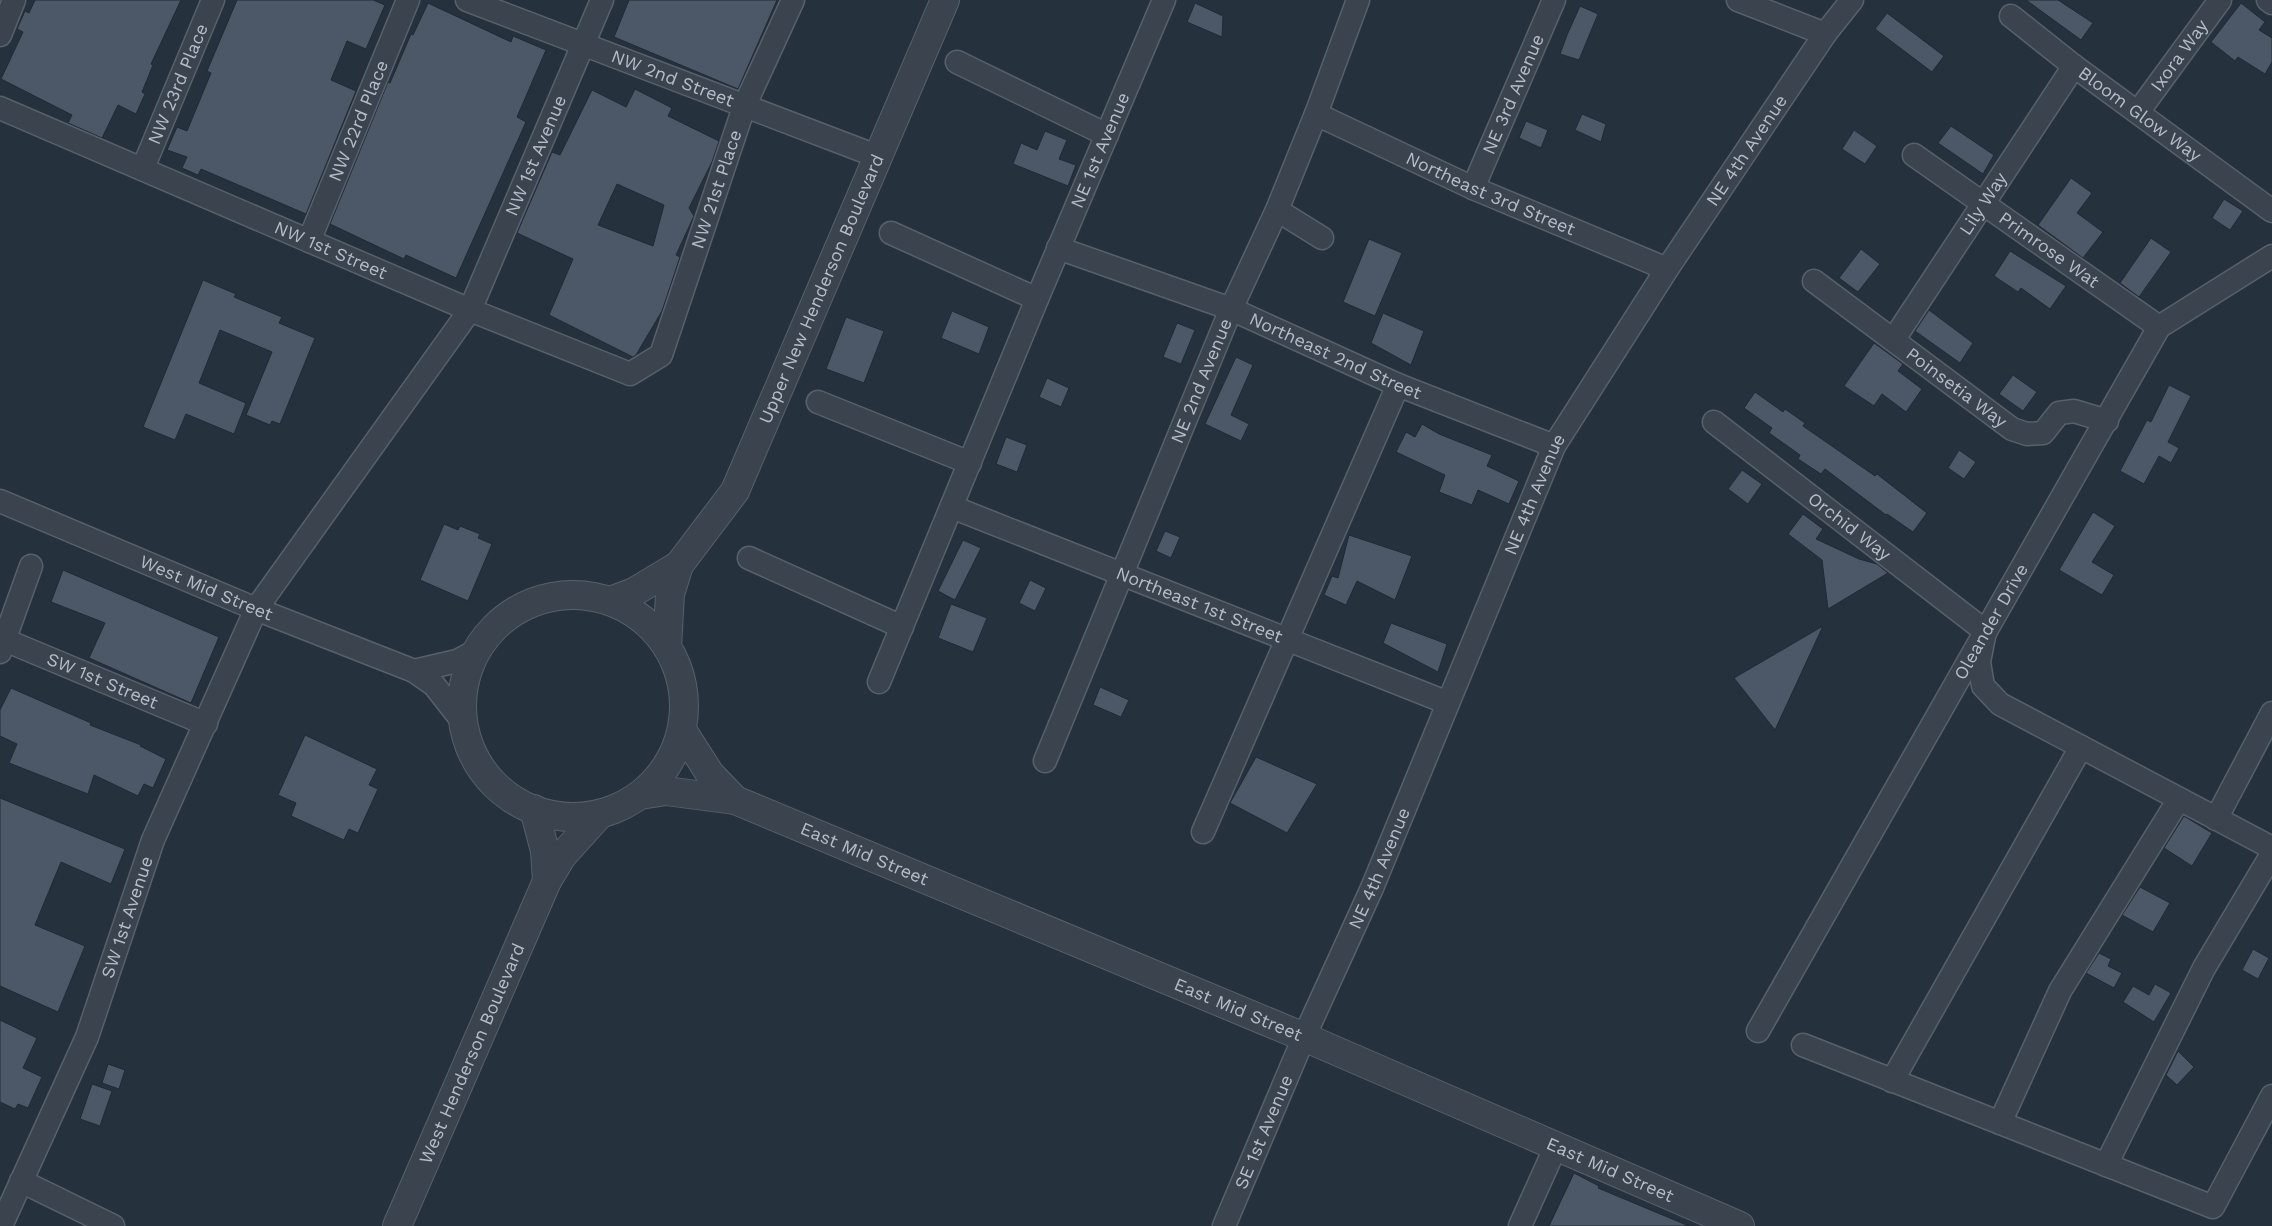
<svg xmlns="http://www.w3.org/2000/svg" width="2272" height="1226" font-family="'Work Sans',sans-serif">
  <rect width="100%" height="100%" fill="#26313e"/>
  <g fill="#4c5867" stroke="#202a35" fill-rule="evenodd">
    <path d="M35,0H181L151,64L153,65L142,92L145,94L136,114L118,105L102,138L68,123L72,115L1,79L23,32L17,29L25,11L29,13Z"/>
    <path d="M237,0H373L385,5L366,49L347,41L331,80L356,91L306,214L201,169L198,175L182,168L187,157L167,150L177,127L187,131L211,73L207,71Z"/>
    <path d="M629,0H777L738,89L614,37Z"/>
    <path d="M2026,0H2058L2093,23L2081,40Z"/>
    <path d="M428,3L511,42L513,36L546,50L517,117L526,122L456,278L406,255L404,259L330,224L388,82L390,83L411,34L413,35Z"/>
    <path d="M1195,3L1223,16L1222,37L1187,22Z"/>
    <path d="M2241,3L2265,22L2259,30L2272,38V62L2265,74L2238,57L2235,61L2211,42Z"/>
    <path d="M1580,6L1598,14L1579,60L1560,54L1567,35Z"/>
    <path d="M1887,13L1944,56L1932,72L1875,29Z"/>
    <path d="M635,89L672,108L668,116L719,141L712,162L689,208L694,216L676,255L680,257L662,311L636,355L633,357L549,315L573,259L517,233L552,152L560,155L592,90L626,107ZM617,184L664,205L653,246L598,225Z"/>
    <path d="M1582,114L1606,124L1601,142L1575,130Z"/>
    <path d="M1526,121L1548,130L1541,148L1519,138Z"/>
    <path d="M1951,126L1994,155L1983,174L1938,143Z"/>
    <path d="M1854,130L1877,146L1865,164L1842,149Z"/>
    <path d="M1045,131L1067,140L1059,159L1076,165L1068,186L1013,164L1021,143L1037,150Z"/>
    <path d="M2071,178L2092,193L2077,213L2103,232L2083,258L2038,225Z"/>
    <path d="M2224,199L2243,211L2230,230L2212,218Z"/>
    <path d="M2151,238L2171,252L2139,297L2120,283Z"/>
    <path d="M1369,239L1402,253L1375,316L1343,302Z"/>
    <path d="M1861,249L1880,264L1858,292L1839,278Z"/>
    <path d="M2010,251L2066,286L2050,309L2021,288L2018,292L1994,276Z"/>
    <path d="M203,280L236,294L234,297L282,317L279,323L315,338L280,424L272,421L270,425L246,415L272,352L220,330L199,383L246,403L234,434L186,414L175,440L143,427Z"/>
    <path d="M1929,310L1973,343L1960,363L1915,331Z"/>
    <path d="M952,311L989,327L979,354L941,338Z"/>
    <path d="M1383,313L1424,331L1411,365L1371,343Z"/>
    <path d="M846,317L884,331L864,383L826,369Z"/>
    <path d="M1177,323L1195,330L1181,364L1163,357Z"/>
    <path d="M1874,343L1903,364L1898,371L1922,389L1906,412L1882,394L1874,406L1844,386Z"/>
    <path d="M1236,357L1253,365L1231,415L1249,424L1241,441L1205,424Z"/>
    <path d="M2013,375L2037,392L2023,411L1999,394Z"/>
    <path d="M1047,378L1069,388L1061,407L1039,397Z"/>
    <path d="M2169,385L2191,396L2168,442L2179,448L2171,463L2159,456L2144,484L2120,471L2147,420L2151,422Z"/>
    <path d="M1755,392L1783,412L1785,409L1805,423L1803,426L1875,476L1877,474L1927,513L1913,532L1887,514L1886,515L1825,469L1821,474L1798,459L1800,455L1769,433L1772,428L1744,408Z"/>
    <path d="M1422,424L1439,434L1492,455L1487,466L1519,481L1509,504L1478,490L1472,505L1439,492L1445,475L1396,452L1406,432L1415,437Z"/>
    <path d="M1006,437L1027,445L1017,472L996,464Z"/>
    <path d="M1959,450L1976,462L1964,479L1948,468Z"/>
    <path d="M1742,470L1762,484L1748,504L1728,489Z"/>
    <path d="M2093,512L2115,526L2092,562L2114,575L2102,595L2059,570Z"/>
    <path d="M1803,514L1823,529L1816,539L1859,559L1877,564L1888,573L1828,609L1822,560L1788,534Z"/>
    <path d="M444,524L458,530L460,526L480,534L478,538L492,544L468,601L420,580Z"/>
    <path d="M1165,531L1180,537L1171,558L1156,551Z"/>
    <path d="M1349,535L1412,556L1395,600L1357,581L1346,605L1324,595L1332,576L1338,578Z"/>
    <path d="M963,540L981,548L955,600L938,591Z"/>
    <path d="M63,570L219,637L191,703L89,658L105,623L51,602Z"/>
    <path d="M1030,580L1046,588L1035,611L1019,603Z"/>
    <path d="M951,604L987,618L973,652L938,638Z"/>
    <path d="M1391,623L1447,644L1438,672L1383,643Z"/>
    <path d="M1823,626L1775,730L1734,678Z"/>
    <path d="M1100,687L1129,700L1121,717L1093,705Z"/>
    <path d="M11,688L91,723L90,725L141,745L140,746L166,759L153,788L144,784L138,796L94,775L88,794L9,763L17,744L0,736V710Z"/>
    <path d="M305,735L377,769L369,785L378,789L358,833L349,829L344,840L291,816L296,803L278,795Z"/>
    <path d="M1256,757L1317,784L1287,833L1230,803Z"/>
    <path d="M0,798L125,849L111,884L61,862L35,925L85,946L58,1012L0,986Z"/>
    <path d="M2184,816L2212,833L2192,866L2164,848Z"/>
    <path d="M2140,887L2170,903L2153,932L2122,915Z"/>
    <path d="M2253,949L2269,958L2258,979L2242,970Z"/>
    <path d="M2099,953L2111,959L2108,966L2122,973L2114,988L2086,973Z"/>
    <path d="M2155,984L2171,993L2154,1022L2123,1002L2133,986L2149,995Z"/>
    <path d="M0,1020L37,1038L23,1068L42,1077L28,1108L18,1104L15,1109L0,1102Z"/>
    <path d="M2178,1051L2194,1067L2177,1085L2166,1075Z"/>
    <path d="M108,1064L125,1070L119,1089L102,1083Z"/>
    <path d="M92,1084L112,1091L100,1126L80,1119Z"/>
    <path d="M1574,1173L1599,1186L1598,1188L1689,1226H1549Z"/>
  </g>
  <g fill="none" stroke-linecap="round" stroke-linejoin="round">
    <g stroke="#57616c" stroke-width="25">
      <g id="minor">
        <path id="s1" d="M467,0L879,157"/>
        <path d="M1738,0L1825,34"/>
        <path d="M2268,0L2272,3"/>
        <path id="s2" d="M2011,16L2074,66L2272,211"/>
        <path d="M0,35L14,0"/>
        <path d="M957,62L1107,135"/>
        <path id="s3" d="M0,108L470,310L630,374L661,355L744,107L793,0"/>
        <path id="s4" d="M2138,112L2220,0"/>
        <path id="s5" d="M1316,114L1473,188L1667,269"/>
        <path id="s6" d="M1914,155L2159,327"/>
        <path id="s7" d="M143,168L213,0"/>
        <path id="s8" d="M1473,188L1554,0"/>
        <path d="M1277,210L1322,238"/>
        <path d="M891,233L1037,299"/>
        <path id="s9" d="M309,241L408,0"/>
        <path id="s10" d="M1058,248L1231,309L1398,385L1554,446"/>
        <path id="s11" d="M1814,281L2012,429L2027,434L2043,433L2059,413L2074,411L2107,421"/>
        <path id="s12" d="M1894,339L2074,66"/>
        <path d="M818,402L970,463"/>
        <path id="s13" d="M1714,422L1985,631L1979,662L1983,686L2000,704L2272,848"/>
        <path id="s14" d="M0,501L256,609L414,671L434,685L463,722"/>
        <path id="s15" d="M952,507L1448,703"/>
        <path d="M749,558L902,627"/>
        <path id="s16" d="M0,638L206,724"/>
        <path d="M0,652L31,566"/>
        <path d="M414,671L457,661L476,651"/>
        <path id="s17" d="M879,682L1037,299L1164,0"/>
        <path id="s18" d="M1045,761L1231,309L1277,210L1316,114L1358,0"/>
        <path d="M2216,819L2272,713"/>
        <path d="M1203,832L1398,385"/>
        <path id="s19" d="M1758,1031L2159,327L2272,256"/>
        <path d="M1803,1045L2213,1207L2272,1096"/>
        <path d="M1892,1081L2081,747"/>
        <path d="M2000,1123L2060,991L2179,799"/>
        <path d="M2106,1165L2204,968L2272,854"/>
        <path d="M21,1181L113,1226"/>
        <path id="s20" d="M1,1226L87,1037L153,840L256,609L470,310L602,0"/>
        <path id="s21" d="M1224,1226L1304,1037L1372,888L1554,446L1667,269L1825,34L1852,0"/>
        <path d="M1520,1226L1556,1146"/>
      </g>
    </g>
    <g stroke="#57616c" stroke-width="30">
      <g id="tertiary">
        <circle cx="573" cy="706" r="111"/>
        <path d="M610,601L634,592L679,565"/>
        <path id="s22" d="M667,647L670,594L679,565L735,491L945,0"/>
        <path d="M682,730L710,774L735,800"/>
        <path id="s23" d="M640,795L666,791L735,800L1304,1037L1740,1226"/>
        <path d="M534,809L545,851L547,881"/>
        <path id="s24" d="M397,1226L547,881L562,856L600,814"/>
      </g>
    </g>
    <use href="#minor" stroke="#3a434e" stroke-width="22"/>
    <use href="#tertiary" stroke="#3a434e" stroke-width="28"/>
  </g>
  <g text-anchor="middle" stroke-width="4.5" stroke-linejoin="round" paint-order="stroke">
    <g font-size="18" fill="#b6bec9" stroke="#1e2833">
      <text dy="6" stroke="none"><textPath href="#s4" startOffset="70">Ixora Way</textPath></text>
      <text dy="6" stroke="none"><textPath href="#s1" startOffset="220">NW 2nd Street</textPath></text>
      <text dy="6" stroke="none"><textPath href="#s7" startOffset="91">NW 23rd Place</textPath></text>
      <text dy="6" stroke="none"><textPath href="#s8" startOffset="102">NE 3rd Avenue</textPath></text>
      <text dy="6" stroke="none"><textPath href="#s2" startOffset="162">Bloom Glow Way</textPath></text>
      <text dy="6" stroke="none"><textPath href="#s9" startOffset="130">NW 22rd Place</textPath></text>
      <text dy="6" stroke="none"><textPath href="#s17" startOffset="576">NE 1st Avenue</textPath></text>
      <text dy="6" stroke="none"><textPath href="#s21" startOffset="1200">NE 4th Avenue</textPath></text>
      <text dy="6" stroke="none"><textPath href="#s20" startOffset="1204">NW 1st Avenue</textPath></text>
      <text dy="6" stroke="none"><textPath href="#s3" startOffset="895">NW 21st Place</textPath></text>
      <text dy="6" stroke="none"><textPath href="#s5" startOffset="192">Northeast 3rd Street</textPath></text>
      <text dy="6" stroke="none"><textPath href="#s12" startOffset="162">Lily Way</textPath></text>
      <text dy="6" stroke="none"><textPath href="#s3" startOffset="360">NW 1st Street</textPath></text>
      <text dy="6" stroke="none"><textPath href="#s6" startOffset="165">Primrose Wat</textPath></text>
      <text dy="6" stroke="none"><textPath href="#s22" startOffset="396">Upper New Henderson Boulevard</textPath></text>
      <text dy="6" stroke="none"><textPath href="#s10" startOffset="298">Northeast 2nd Street</textPath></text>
      <text dy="6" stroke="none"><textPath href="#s18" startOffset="411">NE 2nd Avenue</textPath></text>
      <text dy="6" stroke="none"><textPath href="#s11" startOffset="178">Poinsetia Way</textPath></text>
      <text dy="6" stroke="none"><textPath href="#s21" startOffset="795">NE 4th Avenue</textPath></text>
      <text dy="6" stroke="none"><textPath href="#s13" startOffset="171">Orchid Way</textPath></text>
      <text dy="6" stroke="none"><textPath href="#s14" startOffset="224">West Mid Street</textPath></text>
      <text dy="6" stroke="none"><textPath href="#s15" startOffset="266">Northeast 1st Street</textPath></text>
      <text dy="6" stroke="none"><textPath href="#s19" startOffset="471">Oleander Drive</textPath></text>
      <text dy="6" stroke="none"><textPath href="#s16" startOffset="111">SW 1st Street</textPath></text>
      <text dy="6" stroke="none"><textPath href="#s23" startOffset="236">East Mid Street</textPath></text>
      <text dy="6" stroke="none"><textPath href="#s21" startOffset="390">NE 4th Avenue</textPath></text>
      <text dy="6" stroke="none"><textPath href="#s20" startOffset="334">SW 1st Avenue</textPath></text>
      <text dy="6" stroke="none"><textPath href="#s23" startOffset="641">East Mid Street</textPath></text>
      <text dy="6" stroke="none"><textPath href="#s24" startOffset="188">West Henderson Boulevard</textPath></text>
      <text dy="6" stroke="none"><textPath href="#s21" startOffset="102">SE 1st Avenue</textPath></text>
      <text dy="6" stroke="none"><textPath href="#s23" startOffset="1046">East Mid Street</textPath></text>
    </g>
  </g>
</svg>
